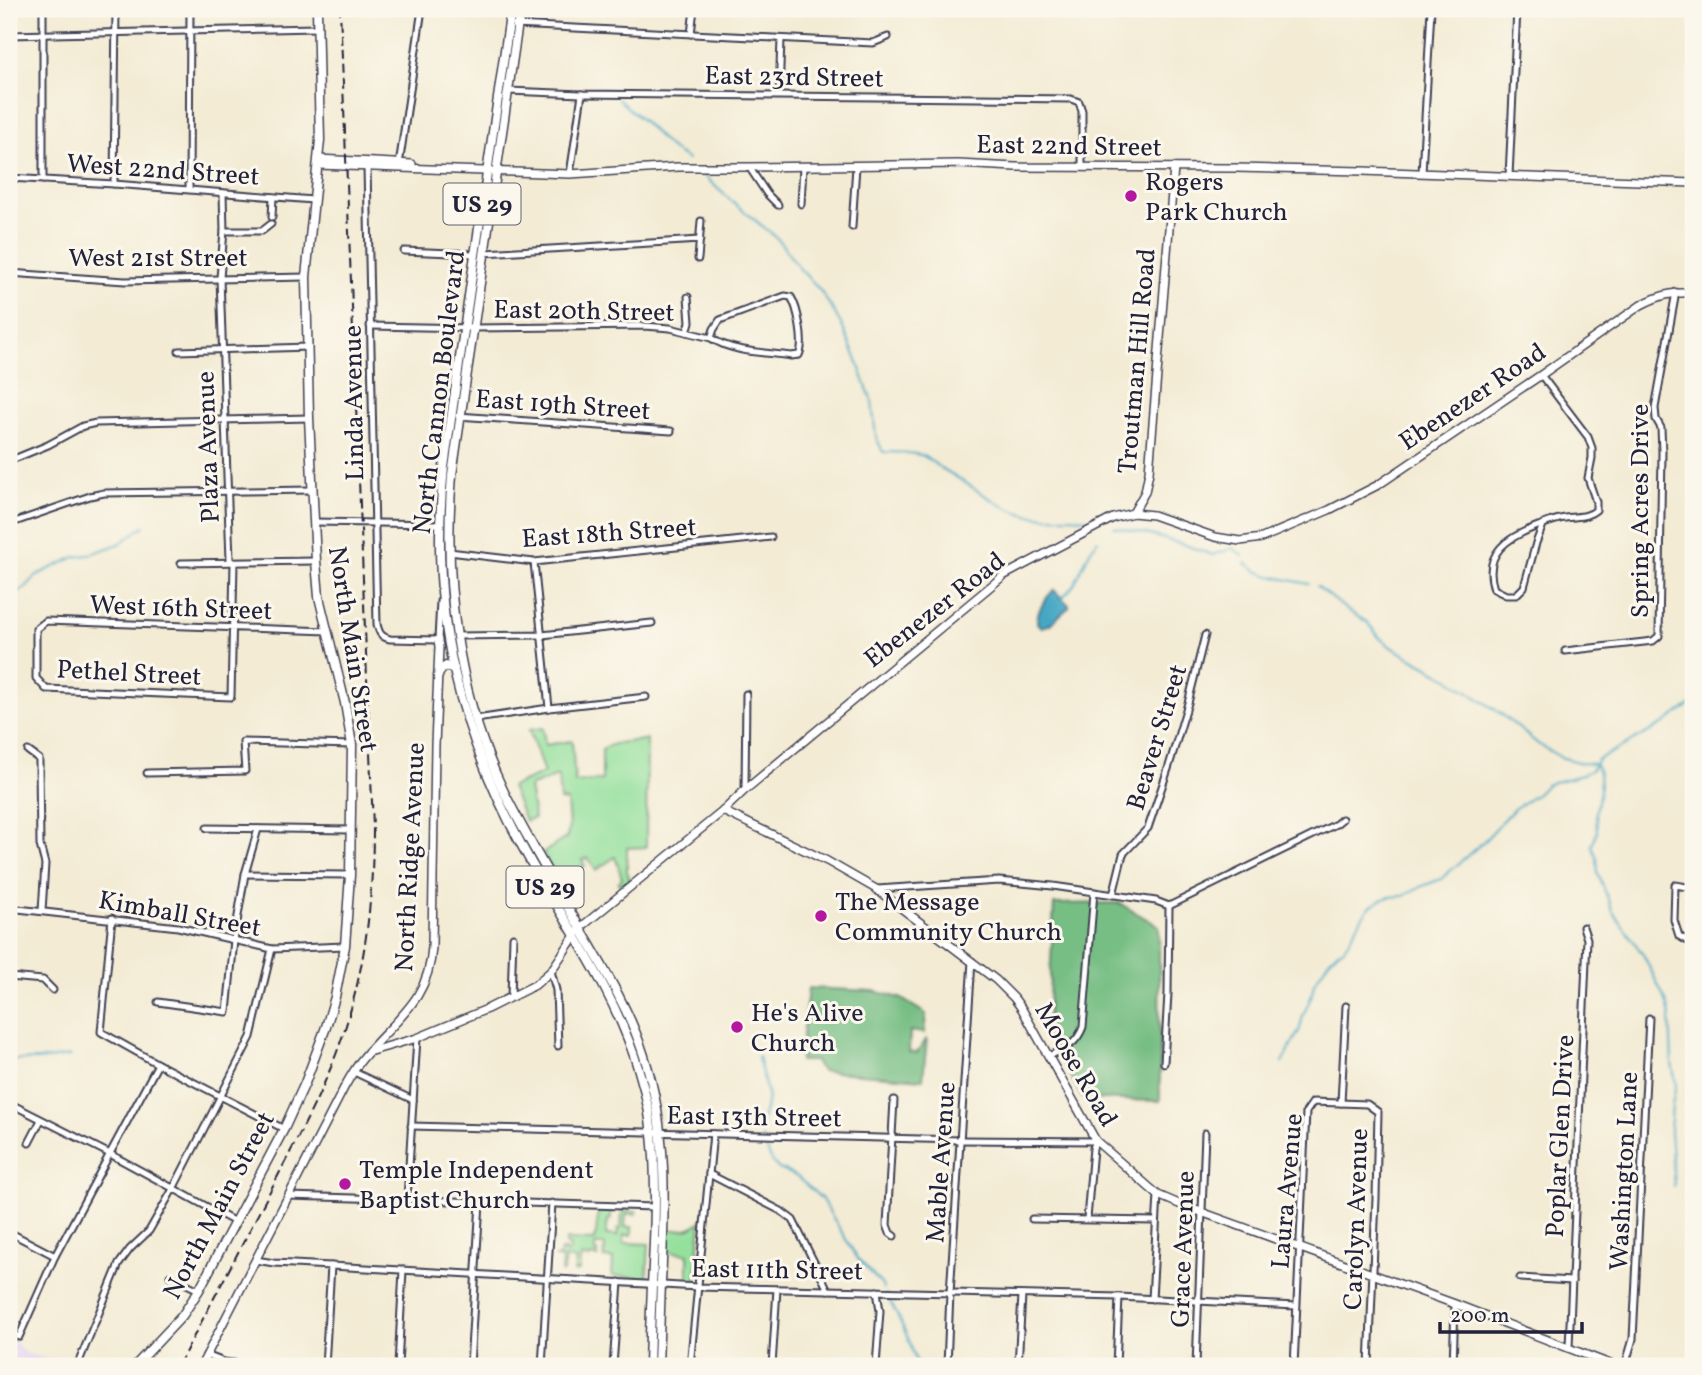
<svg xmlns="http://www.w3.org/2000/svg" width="1702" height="1375" font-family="Vollkorn,serif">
  <rect width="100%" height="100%" fill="#fbf7ec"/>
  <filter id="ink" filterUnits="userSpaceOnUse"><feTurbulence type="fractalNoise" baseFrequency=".0143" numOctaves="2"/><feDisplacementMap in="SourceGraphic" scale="14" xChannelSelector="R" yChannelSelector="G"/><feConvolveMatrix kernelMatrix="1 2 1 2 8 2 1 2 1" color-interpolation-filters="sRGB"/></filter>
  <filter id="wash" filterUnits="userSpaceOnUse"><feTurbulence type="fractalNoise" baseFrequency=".00686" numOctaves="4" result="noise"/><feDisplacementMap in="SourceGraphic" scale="28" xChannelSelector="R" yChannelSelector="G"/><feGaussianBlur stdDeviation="1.57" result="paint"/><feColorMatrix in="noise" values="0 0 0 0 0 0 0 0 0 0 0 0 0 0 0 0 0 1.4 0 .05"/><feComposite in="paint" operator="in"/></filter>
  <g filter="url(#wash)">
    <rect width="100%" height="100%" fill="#f3ebd4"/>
    <path fill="#e5d3f0" d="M9,1339L17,1343L21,1350L28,1354L75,1366H9Z"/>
    <g fill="#94e09c" stroke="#5b816c" stroke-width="2">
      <path d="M543,728L545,745L572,741L575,783L602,780V750C613,740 633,743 647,739L646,847L627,848V872L631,881L623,888L618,883L622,878L615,857L596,870L588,858L582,860L585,866L569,874L576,886L565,893L543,853L567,837L569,826L567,801L560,800L558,776L529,787L534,818L525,821L511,787L544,773L529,730Z"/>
      <path d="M599,1209L611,1210V1219L608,1220L606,1235L617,1236L618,1229H621L622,1211H637V1214H626L625,1227H632V1235H624V1243L649,1244L647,1278L612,1276L613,1259L604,1258L605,1245H595V1252L598,1253V1257L591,1256L590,1258L581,1257L579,1271L574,1272L576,1260L565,1258L563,1272H561L562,1259L555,1258V1257H560L561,1250H565V1253H569L570,1246L566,1245V1240L595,1241Z"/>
      <path d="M701,1221L696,1282H688V1254L666,1251L667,1230C680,1230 691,1231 701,1221Z"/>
    </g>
    <g fill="#77be84" stroke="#4c7060" stroke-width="2">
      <path d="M1119,903L1159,926L1160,1101L1083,1099L1047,1035L1054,904Z"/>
      <path d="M808,988L874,991L900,998L926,1014L924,1033L910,1031L909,1052L917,1053L927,1038L923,1079L822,1071L814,1061H800Z"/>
    </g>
    <path fill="#45a7c4" stroke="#346480" stroke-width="2" d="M1054,590L1069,605V607L1049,625L1041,627L1037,623C1036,612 1046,597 1054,590Z"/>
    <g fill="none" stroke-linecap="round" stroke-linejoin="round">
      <g stroke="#45a7c4" stroke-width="2">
        <path d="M618,99L645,123L671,149L688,160"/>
        <path d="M699,171L729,199L777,238L799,268L819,289L833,310L842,326L856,358L872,402L876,437L883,452C896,452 909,452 921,455C928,457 933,463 939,467C968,482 993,505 1024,514C1048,521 1071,513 1094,521"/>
        <path d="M1114,527C1148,533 1181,543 1213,555L1233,548L1243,556"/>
        <path d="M1246,563C1262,579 1288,578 1309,584"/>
        <path d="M1317,586L1347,610L1367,622L1380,638L1391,647L1439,673L1466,690L1500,713L1538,744L1560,757L1582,763L1595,764"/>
        <path d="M9,597L26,587L37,575L75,557L88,555L119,544L144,526"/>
        <path d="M1062,598L1074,585L1090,551L1098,540"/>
        <path d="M1596,765L1599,773L1600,790L1596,812L1597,833L1592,845L1597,859L1598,873L1613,912L1644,956L1666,1001L1670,1015L1672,1063L1676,1084L1672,1106L1670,1132L1674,1186"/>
        <path d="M758,1057L768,1098L759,1131"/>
        <path d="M9,1060H38L71,1056"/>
        <path d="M1282,1063L1300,1029L1303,1015L1312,995L1314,983L1329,960L1338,951L1343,949L1348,942L1363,916L1370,907L1379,901L1389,897L1404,896L1415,889L1441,879L1484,841L1515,808L1537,794L1546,785L1554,782L1582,775L1591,770L1596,764L1597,760L1660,726L1693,703"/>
        <path d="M762,1138L772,1162L779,1169L796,1176L821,1198L858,1259L882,1285L883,1289"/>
        <path d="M886,1294C894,1309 903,1325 909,1341C913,1351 913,1357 919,1366"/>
      </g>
    </g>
  </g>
  <g filter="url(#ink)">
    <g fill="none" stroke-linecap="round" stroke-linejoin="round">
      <g stroke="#414052" stroke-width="9">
        <g id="street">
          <path d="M515,25L873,43L888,37"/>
          <path d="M691,34L694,9"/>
          <path d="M9,35L317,28"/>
          <path d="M508,91L582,94L1071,99L1079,102L1082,111V167"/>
          <path d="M779,95L781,39"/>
          <path d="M399,165L422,9"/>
          <path d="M367,167L377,624C379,633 381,637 390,639L438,640L440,601"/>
          <path d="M749,167L767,194L778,205"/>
          <path d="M1422,173L1431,9"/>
          <path d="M570,174L582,94"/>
          <path d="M1509,176L1517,9"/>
          <path d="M9,178L114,184L313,200"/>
          <path d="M43,180V9"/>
          <path d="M114,184L116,9"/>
          <path d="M189,189L190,9"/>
          <path d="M223,193L224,231L220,278L230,560L234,563L231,697L46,689L36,678V629L46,621L328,631"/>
          <path d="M801,204L803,167"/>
          <path d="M272,217L273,197"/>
          <path d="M852,227L856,166"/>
          <path d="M224,231H262L271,224"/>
          <path d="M404,251L475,254"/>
          <path d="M485,253L700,240"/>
          <path d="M698,259L701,221"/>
          <path d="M9,273L125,281L306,277"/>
          <path d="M785,296L791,297C798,308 805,344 799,355L791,356C765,352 733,353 711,338L714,329L720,320Z"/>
          <path d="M370,326L473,328L645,326L670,328L711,338"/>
          <path d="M687,332L690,322L688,297"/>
          <path d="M179,351L308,347"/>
          <path d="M1541,375L1588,437L1592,448V458L1588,478L1596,502V510C1587,518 1576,516 1565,518C1556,519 1547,523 1538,526C1508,537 1482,553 1494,589L1506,595H1516L1524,587L1536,543L1543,525"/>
          <path d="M458,416L671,431"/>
          <path d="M9,461L48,445L83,426L96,423L309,418"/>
          <path d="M314,522L440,524"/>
          <path d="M9,524L90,496L104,493L312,490"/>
          <path d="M449,552L534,562L771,537"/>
          <path d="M534,562L549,708"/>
          <path d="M181,563L316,561"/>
          <path d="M457,636L542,635L652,623"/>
          <path d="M1565,651L1653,641L1659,636L1662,452L1661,428L1656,419L1655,408L1676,292"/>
          <path d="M476,719L549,708L646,697"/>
          <path d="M28,751L39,759V763L40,845L45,864L42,911"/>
          <path d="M147,773L245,771L243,742L352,745"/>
          <path d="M745,790L746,694"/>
          <path d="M207,828L351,830"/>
          <path d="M245,874L350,875"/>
          <path d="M1693,888L1675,885L1674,920L1679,936L1693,944"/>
          <path d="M877,889L999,881L1053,886L1156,901L1169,906"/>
          <path d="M1113,895L1123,854L1148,828L1169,766L1188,703L1205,635"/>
          <path d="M1169,906L1336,824L1342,819"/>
          <path d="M9,908L178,927L272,949L345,946"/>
          <path d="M112,918L101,1032L158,1064L284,1129"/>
          <path d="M551,971L556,990L558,1046"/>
          <path d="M9,977L43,980L53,990"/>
          <path d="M511,997L513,937"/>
          <path d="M158,1002L227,1012L234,940L245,874L258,829"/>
          <path d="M1049,1056C1065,1049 1077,1044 1083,1027L1094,892"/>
          <path d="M1164,1063L1168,993L1169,906"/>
          <path d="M354,1072L413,1100"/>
          <path d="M894,1100L887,1225L890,1233L894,1236"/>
          <path d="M9,1103L110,1154L235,1222"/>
          <path d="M1341,1103L1346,1006"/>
          <path d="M411,1126L960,1140L1096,1141L1093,1148L1087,1219"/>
          <path d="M29,1143L41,1120"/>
          <path d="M709,1174L781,1211L793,1220L828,1290"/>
          <path d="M288,1196L655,1207"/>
          <path d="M407,1199L417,1038"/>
          <path d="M1032,1219L1156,1221"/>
          <path d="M9,1232L55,1256"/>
          <path d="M256,1260L274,1263L331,1266L698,1287L1119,1297L1296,1306"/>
          <path d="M170,1276L199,1290"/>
          <path d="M1520,1278L1572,1281"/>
          <path d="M1152,1299L1158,1195"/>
          <path d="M9,1333L19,1337L55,1256L158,1064"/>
          <path d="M1569,1347L1587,939L1583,927"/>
          <path d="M206,1355L224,1362L260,1366"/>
          <path d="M82,1366L78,1364L119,1264L130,1249L149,1231L173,1189L251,1037L272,949"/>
          <path d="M325,1366L331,1266"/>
          <path d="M398,1366L403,1270"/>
          <path d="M470,1366L480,1202"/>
          <path d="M542,1366L552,1203"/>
          <path d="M613,1366L619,1282"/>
          <path d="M690,1366L713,1134"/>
          <path d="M772,1366L777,1289"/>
          <path d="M876,1366L880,1311L877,1291"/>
          <path d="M947,1366L950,1293L972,961"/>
          <path d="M1018,1366L1022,1295"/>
          <path d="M1116,1366L1119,1297"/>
          <path d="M1196,1366L1205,1133"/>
          <path d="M1294,1366L1306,1112L1313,1102L1367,1104L1378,1112L1376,1198L1369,1366"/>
          <path d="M1453,1366L1455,1304"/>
          <path d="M1625,1366L1633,1339L1649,1018"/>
        </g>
      </g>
      <g stroke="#414052" stroke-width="10">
        <g id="secondary">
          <path d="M318,159L412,164"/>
          <path d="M318,165L570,174L678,167H749L958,164L1015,167L1235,168L1362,171L1693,183"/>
          <path d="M1133,513L1145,492L1149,472L1174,168"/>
          <path d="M723,811L827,861L876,889L996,980L1014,998L1022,1009L1096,1141L1158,1195L1179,1204L1455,1304L1615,1366"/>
          <path d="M368,1052L417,1038L487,1009L535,985L551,971L580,928L723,811L745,790L1003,576L1113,518L1133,513L1153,515L1215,537L1240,541L1262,538L1329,510L1378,485L1541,375L1641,305C1660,295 1672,292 1693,293"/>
          <path d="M201,1366L345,1086C351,1076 356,1066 363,1058C395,1019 429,1002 432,947L435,745L439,647L438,640"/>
        </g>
      </g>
      <g stroke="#414052" stroke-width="11">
        <g id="primary">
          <path d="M511,9L444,467C428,614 459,737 532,864C571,931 617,996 639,1071C657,1127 656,1186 654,1244C652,1285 650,1326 649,1366"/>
          <path d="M520,9L452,475C443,582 457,693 503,790C521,827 542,862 562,897C591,949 626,999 644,1056C668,1130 665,1205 661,1282C660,1310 659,1338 658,1366"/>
          <path d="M438,676L440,671L446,666L454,669"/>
          <path d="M135,1366L182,1316L199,1290L284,1129L305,1083L326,1027L335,997L345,946L350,875L352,745L345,703L319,597L316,561L309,418L306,277L320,140L317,9"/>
        </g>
      </g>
      <use href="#street" stroke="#fff" stroke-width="5"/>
      <use href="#secondary" stroke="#fff" stroke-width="7"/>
      <use href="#primary" stroke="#fff" stroke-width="8"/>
      <path stroke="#22223b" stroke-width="2" stroke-dasharray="10 5" stroke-linecap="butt" d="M178,1366C213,1300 248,1234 282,1168C307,1120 332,1073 347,1022C367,958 373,893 373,827L340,9"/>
    </g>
  </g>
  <g fill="#b5179e" stroke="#fbf7ec" stroke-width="2.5">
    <circle cx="1131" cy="196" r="7"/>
    <circle cx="821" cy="916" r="7"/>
    <circle cx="737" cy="1027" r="7"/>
    <circle cx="345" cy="1184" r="7"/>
  </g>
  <g text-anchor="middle" stroke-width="6" stroke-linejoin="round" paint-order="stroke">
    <g fill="#fbf7ec" stroke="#636270" stroke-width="2">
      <rect x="443.5" y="183.5" width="77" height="41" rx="5"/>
      <rect x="506.5" y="866.5" width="77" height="41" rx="5"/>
    </g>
    <g font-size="24" font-weight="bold" fill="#22223b">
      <text x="482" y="212">US 29</text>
      <text x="545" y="895">US 29</text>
    </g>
    <g font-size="26" fill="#22223b" stroke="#fbf7ec">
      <text transform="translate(794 76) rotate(1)" y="9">East 23rd Street</text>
      <text transform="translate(1069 145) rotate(1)" y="9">East 22nd Street</text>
      <text transform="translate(163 169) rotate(4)" y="9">West 22nd Street</text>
      <text x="158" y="266">West 21st Street</text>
      <text transform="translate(584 310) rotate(1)" y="9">East 20th Street</text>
      <text transform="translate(1136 361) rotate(-85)" y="9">Troutman Hill Road</text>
      <text transform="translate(438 392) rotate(-83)" y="9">North Cannon Boulevard</text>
      <text transform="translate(1472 396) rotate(-34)" y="9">Ebenezer Road</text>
      <text transform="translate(353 403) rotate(-91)" y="9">Linda Avenue</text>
      <text transform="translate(563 404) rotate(4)" y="9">East 19th Street</text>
      <text transform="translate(207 447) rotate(-92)" y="9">Plaza Avenue</text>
      <text transform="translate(1639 511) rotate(-90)" y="9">Spring Acres Drive</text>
      <text transform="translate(609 532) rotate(-4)" y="9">East 18th Street</text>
      <text transform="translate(181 607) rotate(2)" y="9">West 16th Street</text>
      <text transform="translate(934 609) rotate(-38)" y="9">Ebenezer Road</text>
      <text transform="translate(354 649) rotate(81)" y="9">North Main Street</text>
      <text transform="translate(129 672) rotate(3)" y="9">Pethel Street</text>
      <text transform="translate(1156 737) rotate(-73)" y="9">Beaver Street</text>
      <text transform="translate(409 857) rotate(-87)" y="9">North Ridge Avenue</text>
      <text transform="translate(180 913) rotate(10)" y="9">Kimball Street</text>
      <text transform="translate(1077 1064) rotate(60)" y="9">Moose Road</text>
      <text transform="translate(754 1116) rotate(1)" y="9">East 13th Street</text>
      <text transform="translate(1559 1136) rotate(-87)" y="9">Poplar Glen Drive</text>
      <text transform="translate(940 1162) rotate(-86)" y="9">Mable Avenue</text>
      <text transform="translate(1623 1171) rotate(-87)" y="9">Washington Lane</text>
      <text transform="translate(1286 1191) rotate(-85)" y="9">Laura Avenue</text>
      <text transform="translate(218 1205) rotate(-62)" y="9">North Main Street</text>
      <text transform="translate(1355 1219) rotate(-88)" y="9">Carolyn Avenue</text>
      <text transform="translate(1182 1249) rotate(-88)" y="9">Grace Avenue</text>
      <text transform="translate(777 1269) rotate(1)" y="9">East 11th Street</text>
    </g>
    <g font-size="26" fill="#22223b" stroke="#fbf7ec" text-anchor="start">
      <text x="1145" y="190">Rogers<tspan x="1145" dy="30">Park Church</tspan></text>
      <text x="835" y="910">The Message<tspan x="835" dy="30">Community Church</tspan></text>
      <text x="751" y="1021">He's Alive<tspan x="751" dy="30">Church</tspan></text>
      <text x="359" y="1178">Temple Independent<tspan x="359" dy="30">Baptist Church</tspan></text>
    </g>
  </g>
  <rect width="1702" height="1375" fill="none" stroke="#fbf7ec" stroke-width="35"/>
  <path d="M1440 1322v10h142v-10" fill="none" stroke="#22223b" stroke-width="3.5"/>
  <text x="1450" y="1322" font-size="21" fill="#22223b" stroke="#fbf7ec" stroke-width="5" paint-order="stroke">200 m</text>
</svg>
